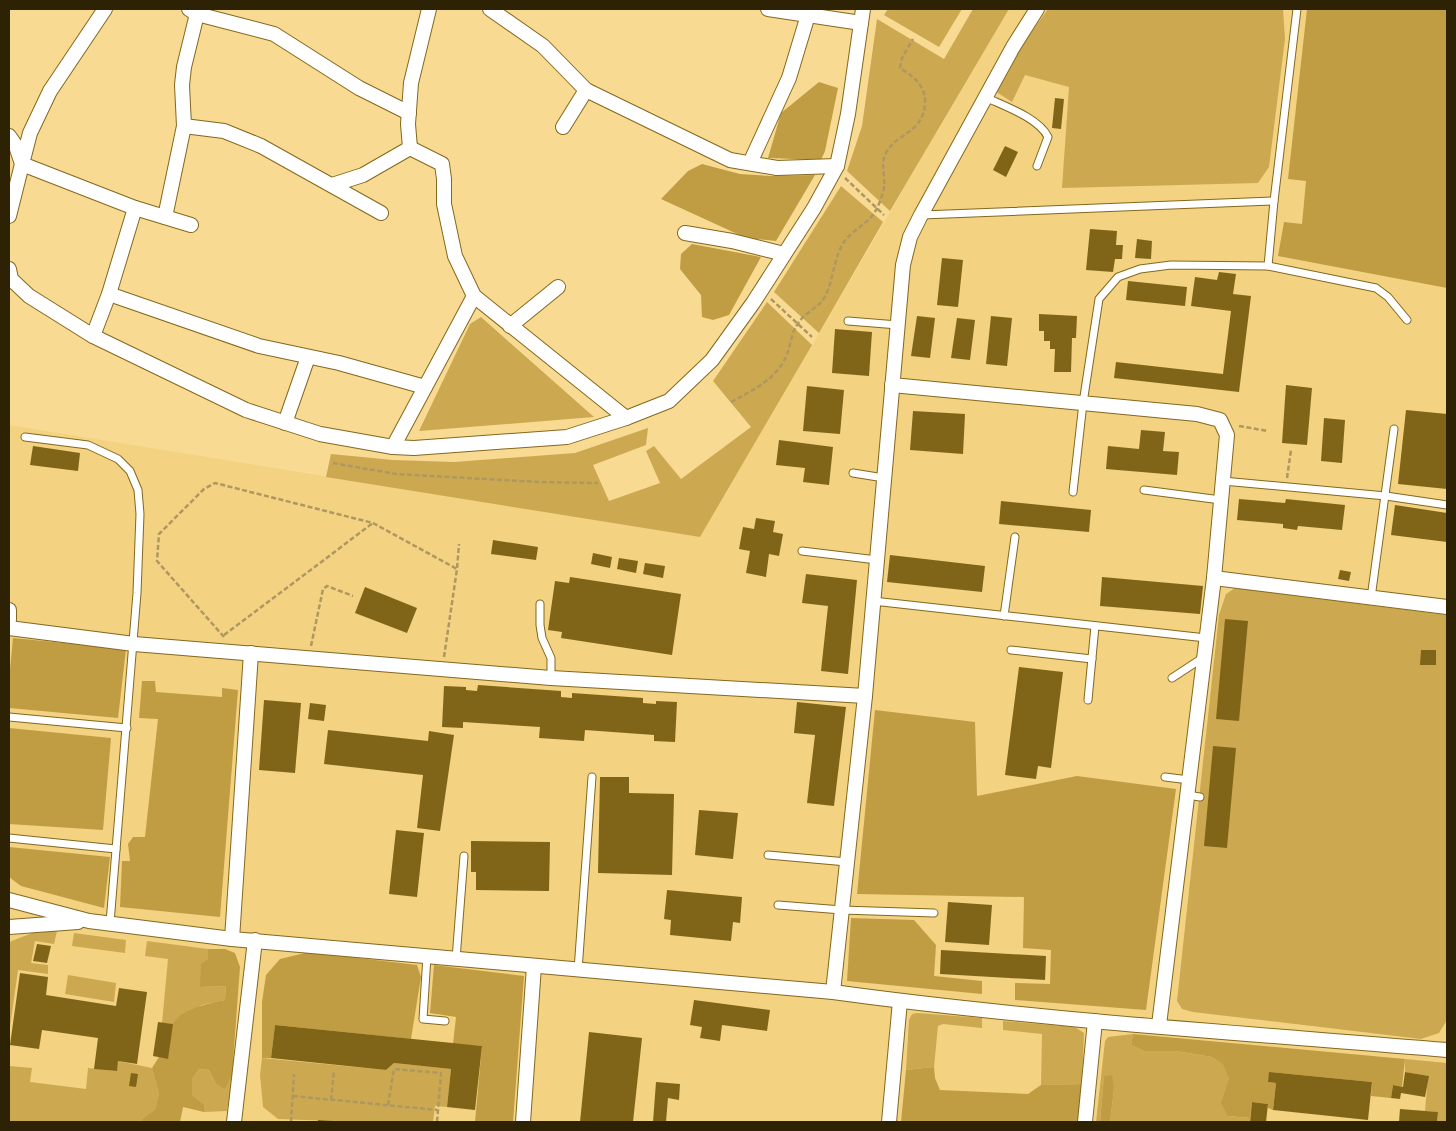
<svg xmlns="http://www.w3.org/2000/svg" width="1456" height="1131" font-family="'Asap Condensed',sans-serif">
  <rect width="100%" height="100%" fill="#f8da92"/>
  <path fill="#f3d282" d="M1009,9H1447V1122H9V425L700,537Z"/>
  <g fill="#cca951">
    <path d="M888,9H962L939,47L884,15Z"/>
    <path d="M973,9H1009L890,211L847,171L862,126L877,19L944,59Z"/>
    <path d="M1048,9H1283L1285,39L1269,167L1258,183L1062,188L1069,87L1025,75L1012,102L995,91L1017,52Z"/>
    <path d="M841,186L883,222L819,333L774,292Z"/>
    <path d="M767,302L812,345L700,537L326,477L331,454L393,460L454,462L575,453L648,428L646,445L593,465L609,501L660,483L646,451L654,446L681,479L751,427L713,381Z"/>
    <path d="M481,317L594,417L419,431L470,324Z"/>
    <path d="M1235,588L1447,615V1020L1439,1033L1421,1039L1193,1012L1182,1009L1177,1001L1219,615L1226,594Z"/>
    <path d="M57,931L54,944L35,941L31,963L48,965V974L18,970L9,1034V942L35,932Z"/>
    <path d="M74,933L126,940L125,953L72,946Z"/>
    <path d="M147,941L208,949V959L200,987L226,986L225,1000L202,1005L173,1024L162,1023L168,959L145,956Z"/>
    <path d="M68,975L116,983L114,1002L65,994Z"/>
    <path d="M917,1013L982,1018V1028L943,1024L938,1026L934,1067L906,1070L909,1020L912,1014Z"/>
    <path d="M1003,1021L1075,1027L1084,1033L1082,1084L1041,1085L1042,1034L1003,1030Z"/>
    <path d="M1133,1034L1131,1045L1144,1051H1176L1212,1057L1224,1064L1229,1079L1228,1116L1250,1118V1122H1110L1114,1089L1104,1077L1100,1122H1096L1105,1041L1108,1037Z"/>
    <path d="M262,1058L386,1070L394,1063L451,1069L447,1107L435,1106L433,1122H358L278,1119L263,1107L260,1075Z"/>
    <path d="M1405,1059L1447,1063V1122H1437L1438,1112L1425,1111L1428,1076L1405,1072Z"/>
    <path d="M118,1061L152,1068L159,1094L155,1111L142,1119V1122H9V1066L32,1068L30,1082L86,1089L88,1068L116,1071Z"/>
    <path d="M199,1069L209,1070L216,1084L225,1088L232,1075L227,1111L204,1112L203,1105L192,1095V1079Z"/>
  </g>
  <g fill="#c09d43">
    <path d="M1307,9H1447V288L1278,256L1284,222L1302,224L1306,181L1288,179Z"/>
    <path d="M819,82L838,88L825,151L821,160L768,158L781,113Z"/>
    <path d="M702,164L740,174L771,176L815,175L776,241L746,238L661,199L688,171Z"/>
    <path d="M692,244L761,257L729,315L713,320L702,317L701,295L680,269L681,254Z"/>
    <path d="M13,638L126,649L118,718L9,708V680Z"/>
    <path d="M142,681H155L156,692L222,697V688L238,690L220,917L120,907L122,861H130L128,844L133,837H145L158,719L139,718Z"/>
    <path d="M875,710L975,722L977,796L1077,776L1176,789L1146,1010L1015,1000V983L1050,984L1051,950L1023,948L1024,897L857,894Z"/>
    <path d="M9,728L111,738L103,830L9,824Z"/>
    <path d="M9,847L110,857L104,908L21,886L9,877Z"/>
    <path d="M851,918L914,920L936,945L934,976L982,981V994L847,981Z"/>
    <path d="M208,949H225L235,953L240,967L232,1075L225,1089L216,1084L209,1070L199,1069L192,1079V1095L204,1105V1112L183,1107L180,1122H142V1119L155,1110L159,1094L152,1068L159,1057L167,1058C169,1048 169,1036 172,1026C177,1010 210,1003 225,1000L226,986L200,987L201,964L208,959Z"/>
    <path d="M309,952L417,965L421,977L411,1039L275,1025L271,1058H262V1002L266,975L280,959Z"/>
    <path d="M434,965L524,976L513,1122H475L482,1046L453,1044L456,1017L430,1013Z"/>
    <path d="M1133,1034L1405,1059L1402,1087L1393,1085L1391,1098L1371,1096L1372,1082L1270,1072L1268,1082L1276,1083L1273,1110L1268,1108V1104L1252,1102L1250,1118L1228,1116L1221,1103L1229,1079L1223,1064L1212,1057L1176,1051H1144L1131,1045Z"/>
    <path d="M934,1067L935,1078L940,1090L1028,1094L1041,1085L1082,1084L1078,1122H901L906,1070Z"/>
    <path d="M1112,1075L1114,1089L1110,1122H1100L1104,1076Z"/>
  </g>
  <g fill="#806519">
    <path d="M1055,98L1064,99L1061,129L1052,128Z"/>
    <path d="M1005,146L1018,152L1006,177L993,170Z"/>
    <path d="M1090,229L1117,231L1116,245H1123L1122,259H1115L1113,272L1086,270Z"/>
    <path d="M1137,239L1152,241L1151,259L1135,258Z"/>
    <path d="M942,258L963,260L958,307L937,305Z"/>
    <path d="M1219,272L1236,274L1233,294L1251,296L1239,392L1114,378L1116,362L1223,374L1231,311L1191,306L1195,277L1217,280Z"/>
    <path d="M1128,281L1187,287L1185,306L1126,300Z"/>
    <path d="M1039,314L1077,316L1076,338H1072L1071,372H1054L1055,349H1050V341H1044V331H1039Z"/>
    <path d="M917,316L935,318L930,358L911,356Z"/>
    <path d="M991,316L1012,318L1007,366L986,364Z"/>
    <path d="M957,318L975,320L970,360L951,358Z"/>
    <path d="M835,329L872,332L869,376L832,373Z"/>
    <path d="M1286,385L1312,388L1307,445L1282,443Z"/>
    <path d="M807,386L844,390L840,434L803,431Z"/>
    <path d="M1406,410L1447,414V489L1398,484Z"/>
    <path d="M913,411L965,414L963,454L910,450Z"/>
    <path d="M1324,418L1345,420L1342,463L1321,461Z"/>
    <path d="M1141,430L1165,432L1163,451L1179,452L1177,475L1106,469L1108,446L1139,449Z"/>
    <path d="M779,440L833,447L829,485L803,482L805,468L776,465Z"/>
    <path d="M33,446L80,453L78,471L30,465Z"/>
    <path d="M1239,499L1285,503L1286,499L1345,505L1342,530L1298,526L1297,530L1283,528V524L1237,520Z"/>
    <path d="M1001,501L1091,510L1089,532L999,524Z"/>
    <path d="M1395,505L1447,513V542L1391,535Z"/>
    <path d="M756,518L775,521L773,532L783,534L779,556L769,554L766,577L746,573L750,551L739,549L743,527L754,529Z"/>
    <path d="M493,540L538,547L536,560L491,554Z"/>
    <path d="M593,553L612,557L610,568L591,564Z"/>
    <path d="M890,555L985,566L982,592L887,582Z"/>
    <path d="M619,558L638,561L636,573L617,569Z"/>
    <path d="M645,563L665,566L663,578L643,574Z"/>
    <path d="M1340,570L1351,572L1349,581L1338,579Z"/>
    <path d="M806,574L857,580L848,674L821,671L828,606L802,603Z"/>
    <path d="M570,577L681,594L672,655L561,638L562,632L548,630L555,581L569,583Z"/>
    <path d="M1102,577L1203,586L1200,614L1100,606Z"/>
    <path d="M365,587L417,608L407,633L355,613Z"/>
    <path d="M1225,619L1248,621L1239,721L1216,719Z"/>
    <path d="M1421,650H1436V665H1420Z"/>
    <path d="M1019,667L1063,672L1051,768L1038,766L1036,779L1005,775Z"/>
    <path d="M478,685L561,691V697L572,698V693L643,698V703L656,704V701L677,702L675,742L654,741V735L585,730L584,741L539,738L540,727L463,722V728L442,727L444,686L466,687V690L477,691Z"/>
    <path d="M264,700L301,703L295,773L259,770Z"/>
    <path d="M797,702L846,707L834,806L807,803L815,735L794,733Z"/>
    <path d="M310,703L326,705L324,721L308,719Z"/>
    <path d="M328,730L428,741L429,731L454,735L440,831L417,828L423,775L324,764Z"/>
    <path d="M1213,746L1236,748L1227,848L1204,846Z"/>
    <path d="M600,777H629V793L674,794L672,875L598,873Z"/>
    <path d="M699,810L738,813L733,859L695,855Z"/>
    <path d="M396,830L424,833L417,897L389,894Z"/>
    <path d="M471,841L550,842L549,891L476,890V872H471Z"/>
    <path d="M667,890L742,897L740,923L733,922L731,941L670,935L671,920L664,919Z"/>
    <path d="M948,902L992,905L989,945L945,942Z"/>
    <path d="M37,944L51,946L47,963L33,961Z"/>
    <path d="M941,950L1046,956L1045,980L940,974Z"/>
    <path d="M20,973L48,977L46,995L116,1006L119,988L147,992L137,1064L118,1061L117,1071L94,1069L98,1038L42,1030L39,1049L10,1045Z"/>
    <path d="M694,1000L770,1010L767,1031L722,1025L720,1041L700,1038L702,1027L690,1025Z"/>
    <path d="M158,1022L173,1024L168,1059L153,1056Z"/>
    <path d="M275,1025L482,1046L475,1110L447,1107L451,1069L394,1063L386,1070L271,1058Z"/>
    <path d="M589,1032L642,1038L633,1122H580Z"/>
    <path d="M1269,1072L1372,1082L1368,1120L1273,1110L1276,1083L1268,1082Z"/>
    <path d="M1405,1072L1429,1076L1425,1097L1401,1093L1400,1099L1391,1098L1393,1085L1403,1087Z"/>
    <path d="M131,1073L138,1074L136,1087L129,1086Z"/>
    <path d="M656,1082L680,1084L679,1100L668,1098L666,1122H653Z"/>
    <path d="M1252,1102L1268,1104L1266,1122H1250Z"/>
    <path d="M1400,1109L1438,1112L1437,1122H1399Z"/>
    <path d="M318,1120L333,1121V1122H318Z"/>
  </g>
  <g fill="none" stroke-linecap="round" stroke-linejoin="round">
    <g stroke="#84681e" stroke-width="9">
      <g id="lane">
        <path d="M985,97C1004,106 1039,118 1048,137L1037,166"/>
        <path d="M922,215L1274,201"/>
        <path d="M1268,266L1274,201L1297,9"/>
        <path d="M848,321L898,325"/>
        <path d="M25,437L88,445L118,459L130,471L138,490L140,514L137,593L110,923"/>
        <path d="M853,473L884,478"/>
        <path d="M1223,481L1386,496L1447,505"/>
        <path d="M1144,490L1221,500"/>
        <path d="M1073,492L1083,403L1099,299L1118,277L1140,269L1171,265L1268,266L1376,288L1388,297L1407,320"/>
        <path d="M802,551L877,560"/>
        <path d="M1371,598L1394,429"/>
        <path d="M873,601L1206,638"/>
        <path d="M540,604V625L542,638L551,658V678"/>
        <path d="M1004,616L1015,537"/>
        <path d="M1011,650L1092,659"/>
        <path d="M1172,678L1204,657"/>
        <path d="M1088,700L1095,626"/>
        <path d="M9,717L127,728"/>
        <path d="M1165,777L1189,780"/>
        <path d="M1187,795L1200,797"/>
        <path d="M9,838L116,849"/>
        <path d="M768,855L847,862"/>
        <path d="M778,905L842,910L934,913"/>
        <path d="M427,956L423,1019L445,1021"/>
        <path d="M456,959L464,856"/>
        <path d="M578,970L592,777"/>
      </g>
    </g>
    <g stroke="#84681e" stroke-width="16">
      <g id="street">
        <path d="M105,9L50,91L30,133L22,164L135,208L191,225"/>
        <path d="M189,9L197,14L274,34L359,88L409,113"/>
        <path d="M490,9L543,46L586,90L730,160L777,168L837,166"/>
        <path d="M768,9L861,23"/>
        <path d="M184,126L224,131L261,146L381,213"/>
        <path d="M563,127L586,90"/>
        <path d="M9,136L16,146L22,164L9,216"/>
        <path d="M410,148L442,164L444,179V204L455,256L474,296L626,418"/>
        <path d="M750,163L789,78L808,15"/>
        <path d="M332,185L363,175L410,148L408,124L411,83L429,9"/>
        <path d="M165,217L184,126L182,85L184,67L197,14"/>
        <path d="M685,233L732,241L784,254"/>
        <path d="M9,269L11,279L29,296L93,336L246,410L320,434L393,447L414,448L567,437L626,418L669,401L712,360L753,303L814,208L837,166L848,114L863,9"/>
        <path d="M109,294L259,346L339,363L425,387"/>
        <path d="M510,326L558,287"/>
        <path d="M93,336L109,294L135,208"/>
        <path d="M892,385L1197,414L1220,420L1227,435L1214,578L1159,1025"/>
        <path d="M285,423L308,357"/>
        <path d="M393,447L474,296"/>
        <path d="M1214,578L1447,607"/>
        <path d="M9,610V620"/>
        <path d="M9,628L134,644L551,678L865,696"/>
        <path d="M9,900L89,921L232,939L833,992C1037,1020 1243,1033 1447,1050"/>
        <path d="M9,927L78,922"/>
        <path d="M232,939L251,653"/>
        <path d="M833,992L865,696L903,265L910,237L921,215L1013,47L1037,9"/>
        <path d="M234,1122L255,940"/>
        <path d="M523,1122L534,966"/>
        <path d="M889,1122L900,1001"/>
        <path d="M1085,1122L1095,1021"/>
      </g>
    </g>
    <g stroke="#af985f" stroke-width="2.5" stroke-dasharray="5 2.5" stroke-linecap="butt">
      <path d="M845,178L884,215"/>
      <path d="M771,299L812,337"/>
      <path d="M731,402C753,390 775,380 786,357C791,345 791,332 799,322C807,310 822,307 827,292C834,276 834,257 844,242C852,231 863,226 872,216C877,210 881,200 883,192C887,180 880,167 885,155C894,133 924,134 925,103C926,86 913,76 900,68L902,58L913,39"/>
      <path d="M1239,426L1268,431"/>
      <path d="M333,463L396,474L539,482L598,483"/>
      <path d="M1287,478L1291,450"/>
      <path d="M224,635L373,523"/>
      <path d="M224,637L157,561L159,534L204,489L215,483L373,523L457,569"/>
      <path d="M311,646L323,589L327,586L353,596"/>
      <path d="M444,657L457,569L459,544"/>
      <path d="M293,1096L437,1110"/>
      <path d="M331,1100L334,1071"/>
      <path d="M388,1105L394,1069L441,1073L437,1122"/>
      <path d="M291,1122L294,1074"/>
    </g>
    <use href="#lane" stroke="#fff" stroke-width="7"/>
    <use href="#street" stroke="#fff" stroke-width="14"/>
  </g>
  <rect width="1456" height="1131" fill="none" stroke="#2d2204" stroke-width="20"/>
</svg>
